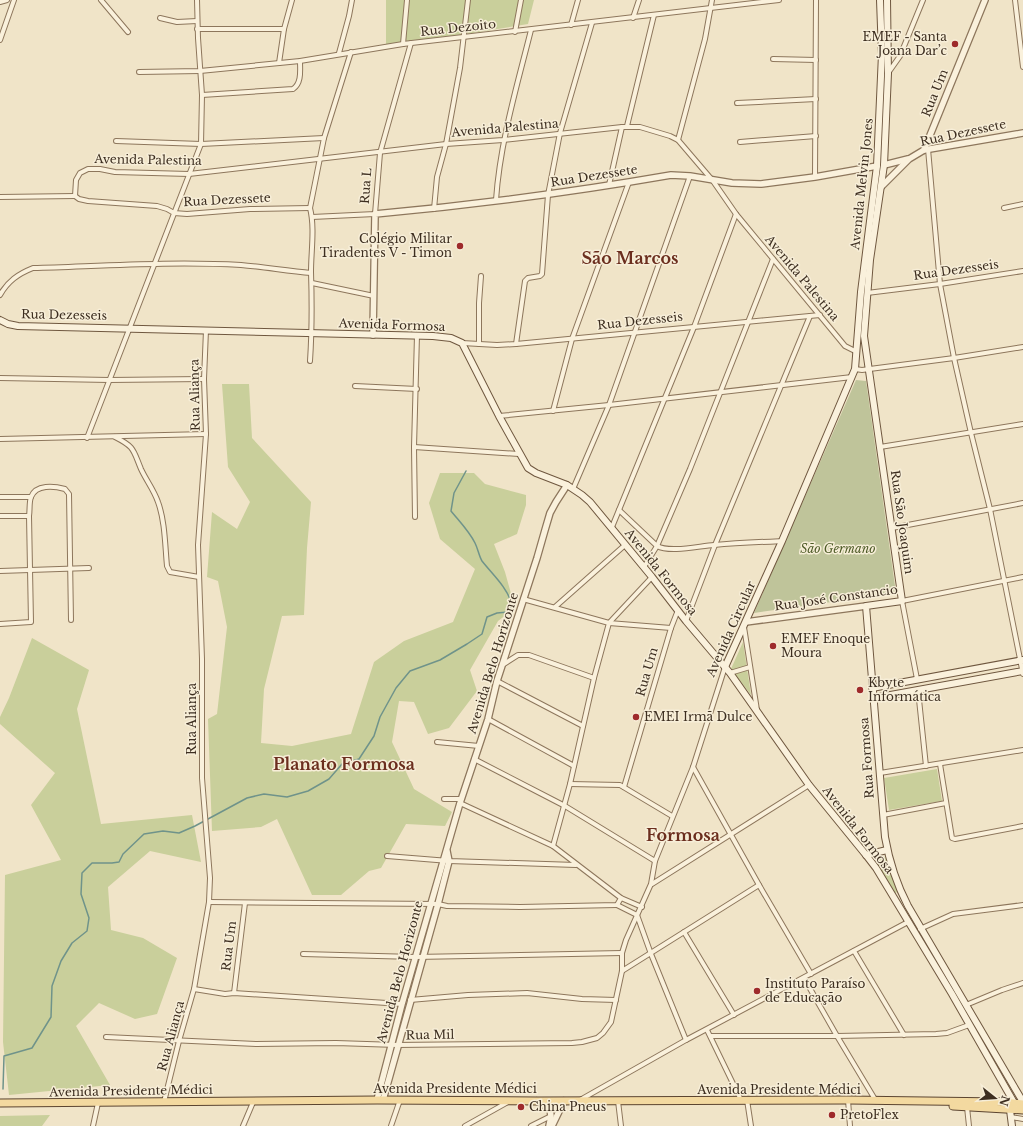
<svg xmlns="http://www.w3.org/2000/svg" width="1023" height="1126" font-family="'Libre Baskerville',serif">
  <rect width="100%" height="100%" fill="#f0e4c8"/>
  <g fill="#c9cf9b">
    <path d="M386,0H534L528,24L386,47Z"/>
    <path d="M222,384H249L252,438L311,502L307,548L304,615L282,616L264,689L261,743L292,746L351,734L374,662L404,641L453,622L475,569L440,539L429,503L440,473H474L485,484L526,495V505L517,534L494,544L505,572L515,608L498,621L470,670L477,691L449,728L428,734L414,702L399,701L392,742L414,789L452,812L445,826L406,824L381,868L369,871L341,895H312L277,819L261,827L212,831L208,719L217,714L227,627L218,581L207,577L212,512L237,529L250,502L228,467Z"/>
    <path d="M32,638L89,670L77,709L101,824L192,815L201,862L150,851L108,887L111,930L143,938L177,958L157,1014L135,1019L99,1003L76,1026L110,1085L9,1095L3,1042L5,875L61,860L31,805L55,773L0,724V717L9,698Z"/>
    <path d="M743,642L751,695L731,669Z"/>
    <path d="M937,769L942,801L889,810L884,778Z"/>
    <path d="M880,856L887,858L897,891L896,893H894L876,865V860Z"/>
    <path d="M50,1115L42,1126H0V1116Z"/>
  </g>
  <path fill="#bfc49a" d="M856,380L866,381L896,593L754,613Z"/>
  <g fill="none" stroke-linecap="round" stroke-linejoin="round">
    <path stroke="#6f938a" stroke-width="1.5" d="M3,1089L4,1056L32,1048L51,1017L52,986L61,961L72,943L87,931L89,918L81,894L82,873L92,863H112L119,862L123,854L144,834L163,831L179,833L195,826L247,798L264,794L287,797L308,791L329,779L342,764L359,759L374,736L380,717L396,688L410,671L440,660L467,644L482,634L487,617L497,613L508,612L512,604C506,586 493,575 482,561C479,556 478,549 475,543C469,531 459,521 451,511L454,493L466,471"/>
    <g stroke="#8d765c" stroke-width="6">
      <g id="minor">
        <path d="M101,0L128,32"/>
        <path d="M1015,0L1023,67"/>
        <path d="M0,2L7,0"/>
        <path d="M160,18L177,22L197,21"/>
        <path d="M633,18L639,0"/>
        <path d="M571,25L578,0"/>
        <path d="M197,29H284"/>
        <path d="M515,32L521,0"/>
        <path d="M0,40L14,0"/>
        <path d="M403,44L407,0"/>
        <path d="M339,53L349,16L352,0"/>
        <path d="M773,59L816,60"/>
        <path d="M279,63L284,29L292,0"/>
        <path d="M139,72L200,71L300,61L403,44L779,0"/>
        <path d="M888,73L900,56L923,0"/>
        <path d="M202,95L293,89C302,83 300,70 300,61"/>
        <path d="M737,103L816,99"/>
        <path d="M627,126L654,15"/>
        <path d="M678,140L705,39L712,0"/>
        <path d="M116,141L201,144L324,138"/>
        <path d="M740,142L816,136"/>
        <path d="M928,149L940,284L954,358L971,433L990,509L1023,674"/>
        <path d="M815,177L816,0"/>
        <path d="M609,185L622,127"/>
        <path d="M75,196L76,180L80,173L88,169H100L115,172L189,174L446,144L503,140L622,127H640L670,136L678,140L713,181L736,214L845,346L857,352"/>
        <path d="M75,196L79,199L88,201L157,206L167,209L174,213L187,214L250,209L310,208"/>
        <path d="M0,197L75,196"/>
        <path d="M496,200C500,142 517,86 531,30"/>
        <path d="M1004,208L1023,204"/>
        <path d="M434,209L437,177L446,144L460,68L468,0"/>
        <path d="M312,217L375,214L380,153L411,43"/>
        <path d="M312,283L374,296"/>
        <path d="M867,293L940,284L1023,271"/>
        <path d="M0,295C8,281 18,274 33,268C102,266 172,261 241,265C264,267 288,271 311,273"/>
        <path d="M462,343L497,345L516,344L820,315"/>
        <path d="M479,344V303L481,276"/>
        <path d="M516,344L525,281L528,278L540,276L542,274L548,195L560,133L592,23"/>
        <path d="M310,361C312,331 312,302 311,272C311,251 315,228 310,208L324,138L351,52"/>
        <path d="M855,369L862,370L954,358L1023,347"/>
        <path d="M0,378L109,380L204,379"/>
        <path d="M355,386L417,389"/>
        <path d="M553,411L572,339L629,182"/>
        <path d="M499,416L609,405L852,377"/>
        <path d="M115,437C135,447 133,450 141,469C146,480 154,490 158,502C165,521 165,545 167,566L170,572L199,577"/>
        <path d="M87,438L201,144L202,95L198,38L197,0"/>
        <path d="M0,439L206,434"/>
        <path d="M414,447L519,454"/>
        <path d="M880,447L1023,424"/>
        <path d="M573,489L609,405L690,176"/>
        <path d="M0,497H31"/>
        <path d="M619,510L657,546C670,553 699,546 714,545C737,543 760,542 782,541"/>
        <path d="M0,516H29L31,622L0,624"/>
        <path d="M29,516C30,510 29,502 31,497C36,484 54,486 65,489L69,494L71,620"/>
        <path d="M415,517L414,447L417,335"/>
        <path d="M612,527L694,327L736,214"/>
        <path d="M892,528L1023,503"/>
        <path d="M644,567L657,546L690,469L773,259"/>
        <path d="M0,571L89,568"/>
        <path d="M523,599L609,623L671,628"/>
        <path d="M555,607L625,545"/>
        <path d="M686,621L715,545L810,316"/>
        <path d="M744,627L757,710"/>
        <path d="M504,664L518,655H529L594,678"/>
        <path d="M730,673L750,667"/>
        <path d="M917,679L902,601L1023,577"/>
        <path d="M497,681L583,726"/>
        <path d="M918,690L926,766"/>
        <path d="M488,719L574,766"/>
        <path d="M437,742L479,746"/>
        <path d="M474,759L565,806L655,861"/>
        <path d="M940,764L952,838L955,839L1023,826"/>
        <path d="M693,767L759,885L811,974"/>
        <path d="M880,773L1023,750"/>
        <path d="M570,784L620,785L672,816"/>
        <path d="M624,787L671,628L678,610"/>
        <path d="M444,799H461"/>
        <path d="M460,803L553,846L621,898L642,907"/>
        <path d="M883,815L946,803"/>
        <path d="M553,846L570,784L594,678L609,623L652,577"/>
        <path d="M387,856L449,861L576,865"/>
        <path d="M652,884L809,785"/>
        <path d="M209,902L438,904L447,906L520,907L617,905L621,898"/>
        <path d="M617,905L637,915"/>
        <path d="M637,915L651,954L686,1040"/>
        <path d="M920,929L953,914L1023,905"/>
        <path d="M684,932L734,1015"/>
        <path d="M854,951L904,1035"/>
        <path d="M303,954L415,957L622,953"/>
        <path d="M622,971L759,885"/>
        <path d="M804,978L837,1036L876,1101"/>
        <path d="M194,989L225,994L234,993L402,1004"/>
        <path d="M234,993L245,903"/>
        <path d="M410,1000L468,995L527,993L582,999L616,1000"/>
        <path d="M966,1005L1002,990L1023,983"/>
        <path d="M707,1030L741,1100"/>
        <path d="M711,1036H837L936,1034L947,1033L969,1025"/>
        <path d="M106,1037L256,1044L336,1043L397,1045L572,1043L582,1042L597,1038L603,1033L611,1022L622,971V953L626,940L651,884L655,861L693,767L725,667"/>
        <path d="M580,1100L686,1040L908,922"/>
        <path d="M747,1100L751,1126"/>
        <path d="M848,1100L850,1126"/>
        <path d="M618,1101L621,1126"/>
        <path d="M164,1102L179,1041L194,989L209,902L210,878L202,778V659L198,545L206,434L204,379L206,330"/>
        <path d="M967,1107L969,1126"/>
        <path d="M1011,1117L1023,1119"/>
        <path d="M93,1126L98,1103"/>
        <path d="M243,1126L254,1100"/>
        <path d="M391,1126L400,1100"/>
        <path d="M465,1126L508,1102"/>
        <path d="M531,1126L551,1116"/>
      </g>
    </g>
    <g stroke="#8d765c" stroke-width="8">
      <g id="tertiary">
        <path d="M924,150L985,0"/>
        <path d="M884,165L908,159"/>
        <path d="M881,187L909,159L924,150L1023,133"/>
        <path d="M373,335L375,214C474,205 573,192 671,175L690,176L732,183L761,184L815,177L877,166"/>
        <path d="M746,622L866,606"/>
        <path d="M377,1100L402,1004L460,803L488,719L497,681L537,558L545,530L550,513L556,502L567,485"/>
        <path d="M383,1100L438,904L449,861L447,851"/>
        <path d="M537,1101L550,1109L551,1116L549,1126"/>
        <path d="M552,1126L564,1101"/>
      </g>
    </g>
    <g stroke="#6f573f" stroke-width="8">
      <g id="secondary">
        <path d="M887,0L888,73L884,165L870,260L864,336L902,601L866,606L885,837C889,860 897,885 908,906L1023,1102"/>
        <path d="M0,320L8,324L18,326L433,336L451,338L462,343L499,416L528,468L536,473L567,485L582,495L590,502L652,577L686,621L730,673L809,785L866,855L876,868L952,994L1016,1106"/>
        <path d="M725,667L782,541L855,369L861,292L877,166L882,54L880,0"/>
        <path d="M872,688L1023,660"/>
        <path d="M874,698L1023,671"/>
        <path d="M866,855L887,850"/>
        <path d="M1010,1110L1012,1126"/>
      </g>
    </g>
    <g stroke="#5b4430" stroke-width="9">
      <g id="primary">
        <path d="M0,1103L377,1100L537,1101L848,1100L1004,1102L1023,1104"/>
        <path d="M953,1106L1023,1110"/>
      </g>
    </g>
    <use href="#minor" stroke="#faf1dc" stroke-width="4"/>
    <use href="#tertiary" stroke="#faf1dc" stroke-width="5.5"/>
    <use href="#secondary" stroke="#faf1dc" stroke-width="6"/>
    <use href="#primary" stroke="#f3d9a0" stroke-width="7"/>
  </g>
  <g fill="#9e2a2b" stroke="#f7eed8" stroke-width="1.5">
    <circle cx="955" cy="44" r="4"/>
    <circle cx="460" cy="246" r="4"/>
    <circle cx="773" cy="646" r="4"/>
    <circle cx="860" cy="690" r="4"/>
    <circle cx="636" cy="717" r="4"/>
    <circle cx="757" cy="991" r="4"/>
    <circle cx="521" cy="1107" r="4"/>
    <circle cx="832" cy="1115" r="4"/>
  </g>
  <g text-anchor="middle" stroke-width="3" stroke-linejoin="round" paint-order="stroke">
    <g font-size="12" fill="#3d2e20" stroke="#f7eed8">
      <text transform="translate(458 28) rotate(-6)" y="4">Rua Dezoito</text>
      <text transform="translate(935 93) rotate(-68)" y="4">Rua Um</text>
      <text transform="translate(505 128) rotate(-5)" y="4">Avenida Palestina</text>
      <text transform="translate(963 133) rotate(-12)" y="4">Rua Dezessete</text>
      <text transform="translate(148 160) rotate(1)" y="4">Avenida Palestina</text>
      <text transform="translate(594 176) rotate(-9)" y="4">Rua Dezessete</text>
      <text transform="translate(862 184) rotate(-84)" y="4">Avenida Melvin Jones</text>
      <text transform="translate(366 186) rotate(-86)" y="4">Rua L</text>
      <text transform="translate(227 200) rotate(-3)" y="4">Rua Dezessete</text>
      <text transform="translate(956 270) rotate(-8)" y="4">Rua Dezesseis</text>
      <text transform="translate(802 278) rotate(50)" y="4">Avenida Palestina</text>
      <text transform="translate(64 315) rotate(1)" y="4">Rua Dezesseis</text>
      <text transform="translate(640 321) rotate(-6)" y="4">Rua Dezesseis</text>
      <text transform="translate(392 325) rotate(2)" y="4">Avenida Formosa</text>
      <text transform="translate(195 395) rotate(-91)" y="4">Rua Aliança</text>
      <text transform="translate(902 522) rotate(82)" y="4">Rua São Joaquim</text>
      <text transform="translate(661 572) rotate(51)" y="4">Avenida Formosa</text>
      <text transform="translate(836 598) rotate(-8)" y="4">Rua José Constancio</text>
      <text transform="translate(731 629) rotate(-66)" y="4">Avenida Circular</text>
      <text transform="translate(493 663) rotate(-73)" y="4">Avenida Belo Horizonte</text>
      <text transform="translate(647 672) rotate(-74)" y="4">Rua Um</text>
      <text transform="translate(192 719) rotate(-90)" y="4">Rua Aliança</text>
      <text transform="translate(867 758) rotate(-94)" y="4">Rua Formosa</text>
      <text transform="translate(858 830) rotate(52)" y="4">Avenida Formosa</text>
      <text transform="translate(229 946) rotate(-83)" y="4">Rua Um</text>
      <text transform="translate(400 972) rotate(-75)" y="4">Avenida Belo Horizonte</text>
      <text transform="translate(430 1035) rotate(-1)" y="4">Rua Mil</text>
      <text transform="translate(171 1036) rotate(-75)" y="4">Rua Aliança</text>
      <text x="455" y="1093">Avenida Presidente Médici</text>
      <text x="779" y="1094">Avenida Presidente Médici</text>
      <text transform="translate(131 1091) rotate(-1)" y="4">Avenida Presidente Médici</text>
    </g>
    <g font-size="12" fill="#3d2e20" stroke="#f7eed8" text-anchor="start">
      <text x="947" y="41" text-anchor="end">EMEF - Santa<tspan x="947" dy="14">Joana Dar’c</tspan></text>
      <text x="452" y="243" text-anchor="end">Colégio Militar<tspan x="452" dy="14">Tiradentes V - Timon</tspan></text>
      <text x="781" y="643">EMEF Enoque<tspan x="781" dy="14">Moura</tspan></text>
      <text x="868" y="687">Kbyte<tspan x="868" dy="14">Informática</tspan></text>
      <text x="644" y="721">EMEI Irmã Dulce</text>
      <text x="765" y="988">Instituto Paraíso<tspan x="765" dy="14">de Educação</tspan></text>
      <text x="529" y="1111">China Pneus</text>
      <text x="840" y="1119">PretoFlex</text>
    </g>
    <g font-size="12" font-style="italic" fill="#4d5a26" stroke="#f7eed8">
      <text x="838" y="553">São Germano</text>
    </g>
    <g font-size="16" font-weight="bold" fill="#6b2e1e" stroke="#f7eed8">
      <text x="630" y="264">São Marcos</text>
      <text x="344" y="770">Planato Formosa</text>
      <text x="683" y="841">Formosa</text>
    </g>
  </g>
  <g transform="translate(995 1098) rotate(107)" stroke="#f7eed8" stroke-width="3" paint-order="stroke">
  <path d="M0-3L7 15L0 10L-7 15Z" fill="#3d2e20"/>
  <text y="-6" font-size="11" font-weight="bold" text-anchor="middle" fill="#3d2e20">N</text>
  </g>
</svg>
